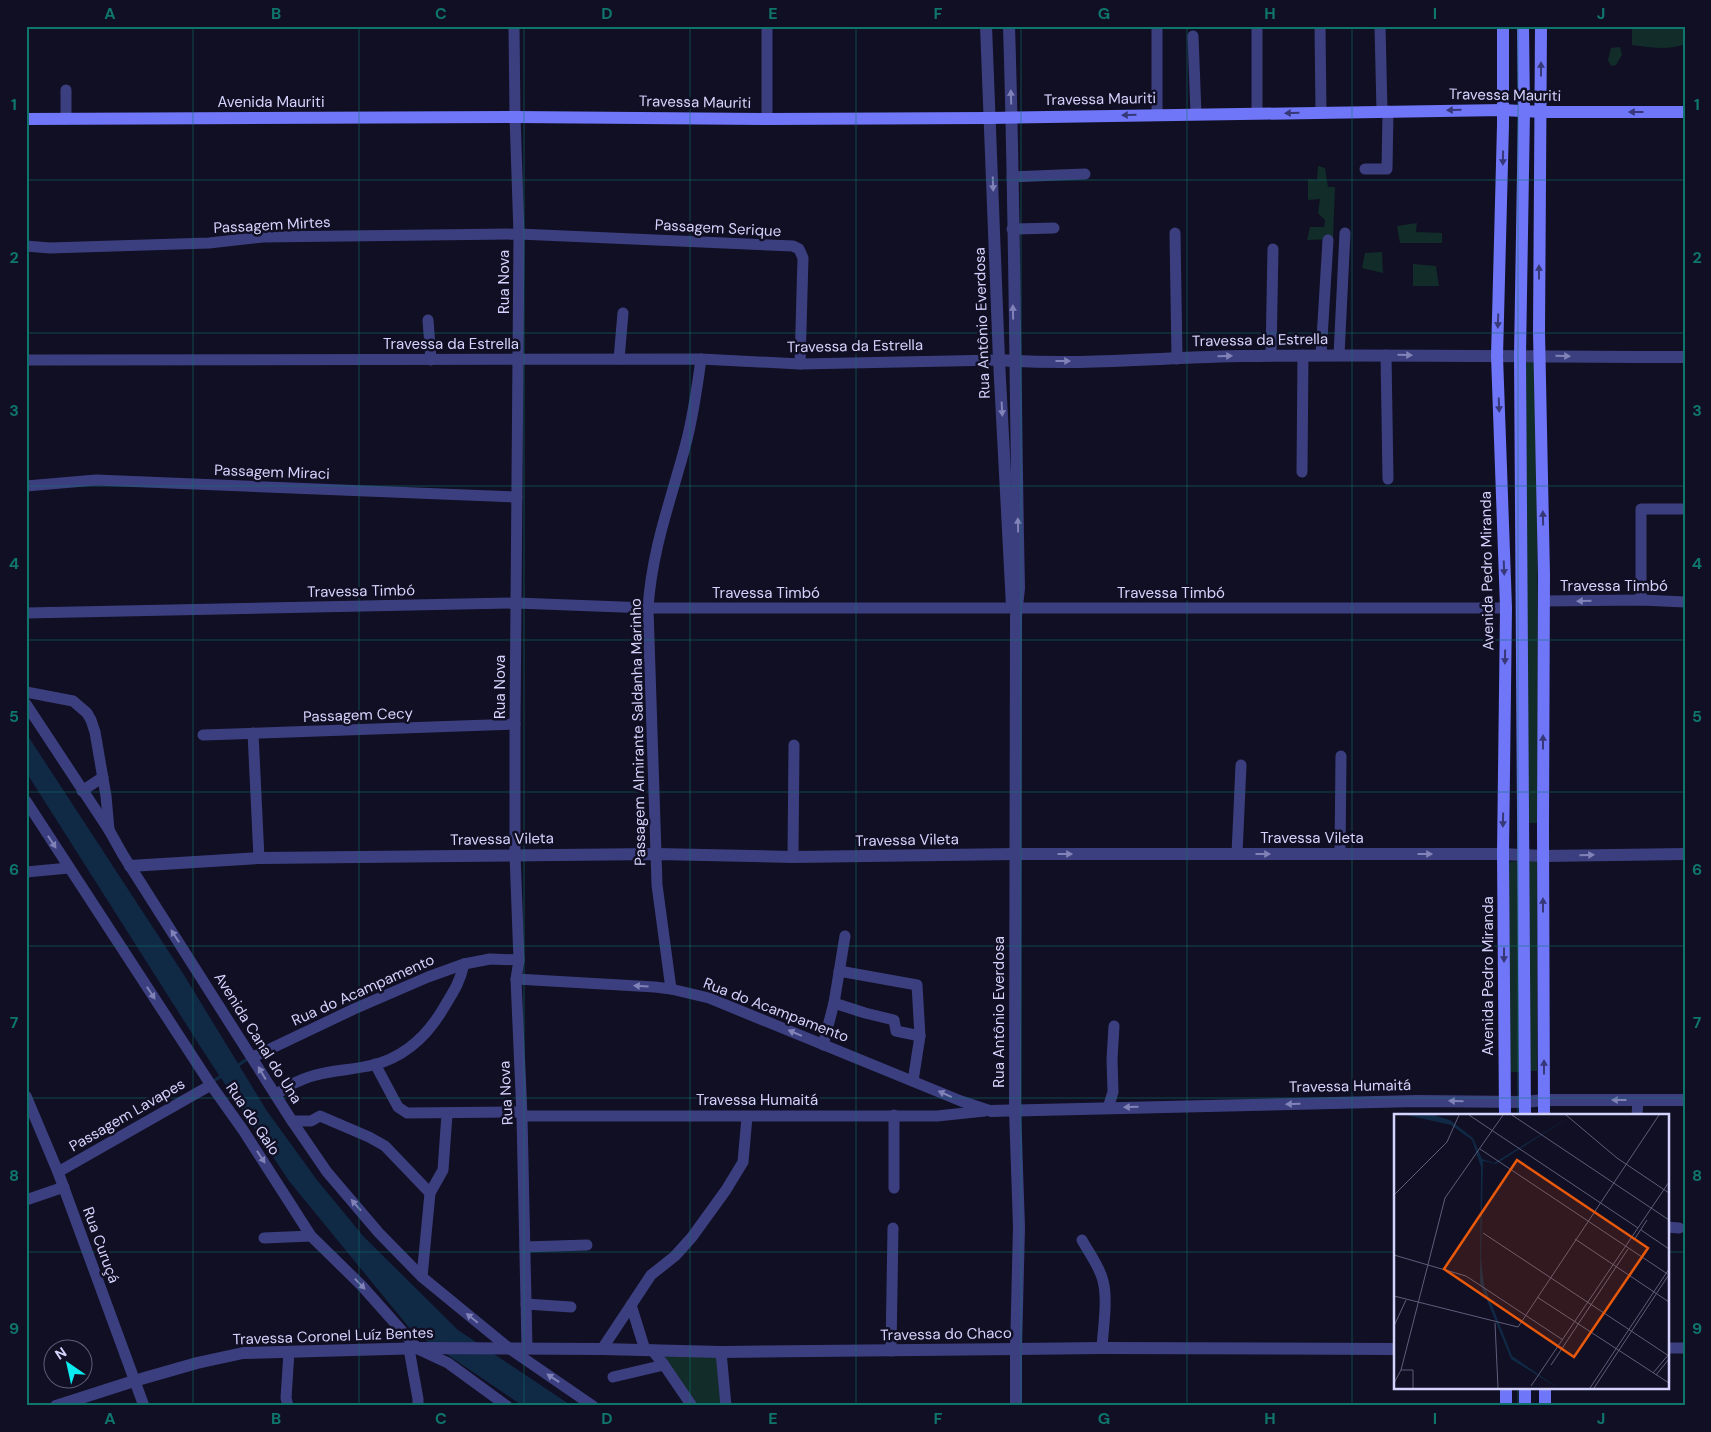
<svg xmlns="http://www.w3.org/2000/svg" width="1711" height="1432" font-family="'DM Sans',sans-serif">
  <rect width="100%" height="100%" fill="#110f23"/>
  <g fill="#122c29">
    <path d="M1632,26H1685V44C1668,51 1650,47 1632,45Z"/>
    <path d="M1620,47L1622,55L1616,65L1611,66L1608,60L1611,48Z"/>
    <path d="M1318,166L1325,168L1328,187H1335L1333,239L1307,240L1310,227H1324L1325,220L1318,213L1320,199L1308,200V179L1317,180Z"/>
    <path d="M1417,223L1416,232L1442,233V243H1400L1397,226Z"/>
    <path d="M1382,252L1383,273L1362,268L1365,253Z"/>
    <path d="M1413,264L1436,266L1439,286H1413Z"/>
    <path d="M1523,362H1537L1538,823H1526Z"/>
    <path d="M1527,859L1537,860V1071H1528Z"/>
    <path d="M1520,861L1521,1072H1508L1506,862Z"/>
    <path d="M717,1349L723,1406H692L657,1354Z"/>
  </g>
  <path fill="#102945" d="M26,733L184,975L267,1111L317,1180L364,1237L458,1330L572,1406H523L411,1330L289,1181L205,1054L26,772Z"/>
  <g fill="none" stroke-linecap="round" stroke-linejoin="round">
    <g stroke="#102945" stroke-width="3">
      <path d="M237,1066L246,1060"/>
      <path d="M215,1080L223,1075"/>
    </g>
    <g stroke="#3c3f7f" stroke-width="11">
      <path d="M514,26L515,117L519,234L515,724V855L519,960L516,979L522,1116L527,1348"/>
      <path d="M767,26V119"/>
      <path d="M1257,26V113"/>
      <path d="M1320,26L1321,112"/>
      <path d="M1380,26L1382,111"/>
      <path d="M1193,36L1196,114"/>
      <path d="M66,90V119"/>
      <path d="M1157,115V26"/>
      <path d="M1365,169H1387L1388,111"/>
      <path d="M1012,177L1085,174"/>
      <path d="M1012,229L1054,228"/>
      <path d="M1175,233L1177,359"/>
      <path d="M26,246L50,248L209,243L263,237L519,234L793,246L799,249L803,258L800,364"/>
      <path d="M428,320L431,360"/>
      <path d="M1321,355L1328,240"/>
      <path d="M1339,355L1345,233"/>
      <path d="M1386,355L1388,479"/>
      <path d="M1271,356L1273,249"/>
      <path d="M619,359L623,313"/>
      <path d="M26,360L701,359L800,364L999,360"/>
      <path d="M1302,472L1303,355"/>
      <path d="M26,486L96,480L517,497"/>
      <path d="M1641,600V509H1685"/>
      <path d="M1544,601L1641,600L1685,602"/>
      <path d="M26,613L516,603L648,608H1506"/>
      <path d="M26,692L73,701L87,713L91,720L95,732L106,796L109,830"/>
      <path d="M26,704L109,830L123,855L292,1121L327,1172L379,1233L422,1277L510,1349L593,1406"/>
      <path d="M253,733L259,858"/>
      <path d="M203,735L515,724"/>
      <path d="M82,791L103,777"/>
      <path d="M26,801L211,1085L243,1130L311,1236L362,1286L418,1349L448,1363L507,1406"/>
      <path d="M1237,854L1241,765"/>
      <path d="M1340,854L1341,756"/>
      <path d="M793,857L794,745"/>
      <path d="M26,872L69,868"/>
      <path d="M839,971L917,985L920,1036L913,1081"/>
      <path d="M516,979L655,987L671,989L709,998L961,1101L991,1111"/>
      <path d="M671,989L657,885L648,608C652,549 670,503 685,447C693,418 697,389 701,359"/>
      <path d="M834,1003L865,1013L894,1020L896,1031L920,1036"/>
      <path d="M823,1045L834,1003L845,936"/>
      <path d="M253,1057L354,1009L428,977L464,964L490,959L519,960"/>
      <path d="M375,1064L398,1107L407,1113L521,1112"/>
      <path d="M276,1095C283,1090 290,1084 299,1081C322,1070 349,1071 373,1065C405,1057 427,1036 443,1009C453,992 459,985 464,964"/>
      <path d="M26,1096L58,1172L144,1406"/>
      <path d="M1108,1108L1113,1092L1112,1059L1114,1026"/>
      <path d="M522,1116H937L985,1111"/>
      <path d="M1637,1116L1638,1100"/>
      <path d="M292,1121H311L320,1116L369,1137L385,1146L430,1193"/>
      <path d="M58,1172L211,1085"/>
      <path d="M894,1188V1115"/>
      <path d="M26,1200L64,1187"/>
      <path d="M1667,1227L1679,1228"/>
      <path d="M264,1238L311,1236"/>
      <path d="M1082,1240C1089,1253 1100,1267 1103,1281C1108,1300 1103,1328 1102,1348"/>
      <path d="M525,1247L587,1245"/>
      <path d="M422,1277L430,1193L443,1170L447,1114"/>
      <path d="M526,1304L571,1307"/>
      <path d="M631,1305L645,1350"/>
      <path d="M1667,1348H1685"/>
      <path d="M409,1349L418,1399V1406"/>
      <path d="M602,1349L651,1275L675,1256L692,1237L726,1190L743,1162L747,1117"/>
      <path d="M652,1350L664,1365L692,1406"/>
      <path d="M891,1351L893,1228"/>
      <path d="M721,1352L726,1406"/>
      <path d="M613,1377L664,1365"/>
      <path d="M288,1406L286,1398L289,1352"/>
    </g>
    <g stroke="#3c3f7f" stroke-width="12">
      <path d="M986,26L999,360L1012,606"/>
      <path d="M1009,26C1015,213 1015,401 1019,588L1016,617L1015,1110L1019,1227L1016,1349V1406"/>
      <path d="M999,360C1081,366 1164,357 1245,356C1392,354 1538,357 1685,357"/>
      <path d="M130,866L259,858L656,854L793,857L1016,854H1503L1543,856L1685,854"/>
      <path d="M991,1111L1417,1101L1525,1102L1544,1100H1685"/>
      <path d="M56,1406L134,1381L197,1363L243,1353L425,1348L602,1349L721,1352L1102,1348L1395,1349"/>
    </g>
    <g stroke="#6f76f8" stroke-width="12">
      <path d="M1503,26V125L1497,356L1506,608L1503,854L1505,1116"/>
      <path d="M1523,26L1524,111L1520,356L1525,1116"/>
      <path d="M1541,26L1539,332L1544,575L1543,828L1544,1116"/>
      <path d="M26,119L515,117L767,119L989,118L1503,110L1541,112H1685"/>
      <path d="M1525,1388V1406"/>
      <path d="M1545,1388V1406"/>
      <path d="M1506,1406V1388"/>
    </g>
  </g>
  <defs><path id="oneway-solid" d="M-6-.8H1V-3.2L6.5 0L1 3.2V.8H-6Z" transform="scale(1.25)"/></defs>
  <g fill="#373878">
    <use href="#oneway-solid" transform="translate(1541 69) rotate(-90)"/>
    <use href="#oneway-solid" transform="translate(1454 110) rotate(179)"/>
    <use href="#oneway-solid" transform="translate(1636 112) rotate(-180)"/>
    <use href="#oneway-solid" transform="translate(1292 113) rotate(179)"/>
    <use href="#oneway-solid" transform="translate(1129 115) rotate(179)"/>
    <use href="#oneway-solid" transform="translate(1503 158) rotate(91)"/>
    <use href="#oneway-solid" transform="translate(1539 272) rotate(-90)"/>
    <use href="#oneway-solid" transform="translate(1498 321) rotate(92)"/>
    <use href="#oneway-solid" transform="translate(1499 405) rotate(88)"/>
    <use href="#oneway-solid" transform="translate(1543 518) rotate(-91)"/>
    <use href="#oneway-solid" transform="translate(1504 568) rotate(88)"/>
    <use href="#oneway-solid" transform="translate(1505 657) rotate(91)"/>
    <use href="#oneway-solid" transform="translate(1543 742) rotate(-90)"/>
    <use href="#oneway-solid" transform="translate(1503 820) rotate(91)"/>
    <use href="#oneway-solid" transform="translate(1543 905) rotate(-90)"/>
    <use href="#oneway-solid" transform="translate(1504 955) rotate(90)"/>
    <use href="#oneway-solid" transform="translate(1544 1067) rotate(-90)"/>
  </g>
  <g fill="#8082b8">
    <use href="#oneway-solid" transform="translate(1011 97) rotate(-92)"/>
    <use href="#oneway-solid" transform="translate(993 184) rotate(88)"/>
    <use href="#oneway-solid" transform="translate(1013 312) rotate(-91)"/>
    <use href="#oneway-solid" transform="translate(1405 355) rotate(1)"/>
    <use href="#oneway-solid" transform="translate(1225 356) rotate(-1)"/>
    <use href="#oneway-solid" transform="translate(1563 356) rotate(1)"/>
    <use href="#oneway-solid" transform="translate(1063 361)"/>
    <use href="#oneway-solid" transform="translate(1002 409) rotate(87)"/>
    <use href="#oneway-solid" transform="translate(1018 525) rotate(-91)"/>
    <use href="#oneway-solid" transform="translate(1584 601) rotate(179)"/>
    <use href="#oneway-solid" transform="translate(52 842) rotate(57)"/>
    <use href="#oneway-solid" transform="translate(1065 854)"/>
    <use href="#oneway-solid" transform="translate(1263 854)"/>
    <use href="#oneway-solid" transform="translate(1425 854)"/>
    <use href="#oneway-solid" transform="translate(1587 855) rotate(-1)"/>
    <use href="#oneway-solid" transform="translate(175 936) rotate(-123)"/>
    <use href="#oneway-solid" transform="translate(641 986) rotate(-176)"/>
    <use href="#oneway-solid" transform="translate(151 993) rotate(57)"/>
    <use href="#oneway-solid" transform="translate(795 1033) rotate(-157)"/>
    <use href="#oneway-solid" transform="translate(262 1073) rotate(-121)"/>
    <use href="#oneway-solid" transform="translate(945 1094) rotate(-156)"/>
    <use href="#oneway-solid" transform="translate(1619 1100) rotate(180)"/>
    <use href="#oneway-solid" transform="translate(1456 1101) rotate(-179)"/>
    <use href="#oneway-solid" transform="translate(1293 1104) rotate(179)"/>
    <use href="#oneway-solid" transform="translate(1131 1107) rotate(179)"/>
    <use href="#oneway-solid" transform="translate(261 1157) rotate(57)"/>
    <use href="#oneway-solid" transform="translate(356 1205) rotate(-131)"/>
    <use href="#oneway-solid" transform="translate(360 1284) rotate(46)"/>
    <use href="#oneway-solid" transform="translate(472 1318) rotate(-141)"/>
    <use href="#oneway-solid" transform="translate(553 1378) rotate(-146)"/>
  </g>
  <path fill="none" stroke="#0f766e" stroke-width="1" stroke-opacity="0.55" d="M193,26V1406M359,26V1406M524,26V1406M690,26V1406M856,26V1406M1021,26V1406M1187,26V1406M1352,26V1406M1518,26V1116M26,180H1685M26,333H1685M26,486H1685M26,640H1685M26,792H1685M26,946H1685M26,1098H1685M26,1252H1395M1667,1252H1685M1518,1388V1406"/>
  <g text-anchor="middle" stroke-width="5" stroke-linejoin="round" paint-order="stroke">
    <g font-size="15" fill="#d4d3fd" stroke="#110f23">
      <text transform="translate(1505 95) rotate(1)" y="5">Travessa Mauriti</text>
      <text transform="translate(1100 99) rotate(-1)" y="5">Travessa Mauriti</text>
      <text x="271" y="107">Avenida Mauriti</text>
      <text transform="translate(695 102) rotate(1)" y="5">Travessa Mauriti</text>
      <text transform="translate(272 225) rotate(-3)" y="5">Passagem Mirtes</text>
      <text transform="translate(718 228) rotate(3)" y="5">Passagem Serique</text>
      <text transform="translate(504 282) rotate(-90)" y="5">Rua Nova</text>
      <text transform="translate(982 323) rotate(-92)" y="5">Rua Antônio Everdosa</text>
      <text transform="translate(1260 340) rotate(-1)" y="5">Travessa da Estrella</text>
      <text x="451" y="349">Travessa da Estrella</text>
      <text transform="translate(855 346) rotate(-1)" y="5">Travessa da Estrella</text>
      <text transform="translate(272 472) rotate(2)" y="5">Passagem Miraci</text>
      <text transform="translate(1487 571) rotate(-91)" y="5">Avenida Pedro Miranda</text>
      <text x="1614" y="591">Travessa Timbó</text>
      <text transform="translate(361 591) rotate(-1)" y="5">Travessa Timbó</text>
      <text x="766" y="598">Travessa Timbó</text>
      <text x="1171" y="598">Travessa Timbó</text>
      <text transform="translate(500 687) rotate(-90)" y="5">Rua Nova</text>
      <text transform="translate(358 715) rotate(-2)" y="5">Passagem Cecy</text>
      <text transform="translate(638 732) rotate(-91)" y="5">Passagem Almirante Saldanha Marinho</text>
      <text x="1312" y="843">Travessa Vileta</text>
      <text transform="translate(502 839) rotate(-1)" y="5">Travessa Vileta</text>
      <text transform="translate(907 840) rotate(-1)" y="5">Travessa Vileta</text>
      <text transform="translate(1488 976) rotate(-90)" y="5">Avenida Pedro Miranda</text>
      <text transform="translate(363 990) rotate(-24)" y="5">Rua do Acampamento</text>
      <text transform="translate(776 1010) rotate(21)" y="5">Rua do Acampamento</text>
      <text transform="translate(999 1012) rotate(-90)" y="5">Rua Antônio Everdosa</text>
      <text transform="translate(258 1038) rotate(58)" y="5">Avenida Canal do Una</text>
      <text transform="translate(1350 1086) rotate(-1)" y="5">Travessa Humaitá</text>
      <text transform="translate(506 1093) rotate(-93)" y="5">Rua Nova</text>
      <text x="757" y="1105">Travessa Humaitá</text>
      <text transform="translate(127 1115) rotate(-30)" y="5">Passagem Lavapes</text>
      <text transform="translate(253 1119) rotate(56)" y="5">Rua do Galo</text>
      <text transform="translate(101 1245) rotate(70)" y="5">Rua Curuçá</text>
      <text transform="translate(946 1334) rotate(-1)" y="5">Travessa do Chaco</text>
      <text transform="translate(333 1336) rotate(-2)" y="5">Travessa Coronel Luíz Bentes</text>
    </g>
  </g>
  <g transform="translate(1394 1114)">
    <rect width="275" height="275" fill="#110f23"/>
    <path d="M12,1H40L56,6L79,24L88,45L100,49L179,1L102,50L89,47L87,145L90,171L118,242L164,274L117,245L86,169L87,53L78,26L57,11Z" fill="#102945"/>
    <path fill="none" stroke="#5f5d7a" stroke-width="1" d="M75,1L244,114M118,1L275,106M172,1L223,44L275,79M86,35L275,161M0,81L53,28L65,1M247,116L275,135M89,119L275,242M181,125L275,188M240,126L253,106M0,141L34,151M34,151L72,162L169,226M0,182L124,213L265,1M143,183L275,269M101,209L104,274M0,212L12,186M157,251L234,135M7,256H19V274M259,259L275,240M262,261L275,245M0,269L7,256L51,84L109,1M137,272L275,68M196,274L275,155M200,274L274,162"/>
    <path fill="#e8590c" fill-opacity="0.15" stroke="#e8590c" stroke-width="2.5" d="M123,46L254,134L180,243L50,155Z"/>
    <rect width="275" height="275" fill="none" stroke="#d4d3fd" stroke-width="2.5"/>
  </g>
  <rect width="1711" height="1432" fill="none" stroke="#110f23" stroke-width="55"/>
  <g transform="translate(68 1364) rotate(326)"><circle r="24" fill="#110f23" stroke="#5f5d7a"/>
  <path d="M0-4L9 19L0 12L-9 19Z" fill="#0cecf0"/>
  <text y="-8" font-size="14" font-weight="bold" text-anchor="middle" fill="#d4d3fd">N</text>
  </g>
  <rect x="28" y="28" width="1656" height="1376" fill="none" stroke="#0f766e" stroke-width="2"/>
  <g font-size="16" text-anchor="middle" font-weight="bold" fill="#0f766e">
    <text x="110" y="19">A</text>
    <text x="276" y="19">B</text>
    <text x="441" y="19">C</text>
    <text x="607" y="19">D</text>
    <text x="773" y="19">E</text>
    <text x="938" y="19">F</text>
    <text x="1104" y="19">G</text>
    <text x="1270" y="19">H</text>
    <text x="1435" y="19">I</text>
    <text x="1601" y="19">J</text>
    <text x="14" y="110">1</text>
    <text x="1697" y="110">1</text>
    <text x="14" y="263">2</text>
    <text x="1697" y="263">2</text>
    <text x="14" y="416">3</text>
    <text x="1697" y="416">3</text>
    <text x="14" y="569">4</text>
    <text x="1697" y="569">4</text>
    <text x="14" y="722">5</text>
    <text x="1697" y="722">5</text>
    <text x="14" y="875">6</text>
    <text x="1697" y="875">6</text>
    <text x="14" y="1028">7</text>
    <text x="1697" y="1028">7</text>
    <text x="14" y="1181">8</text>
    <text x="1697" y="1181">8</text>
    <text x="14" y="1334">9</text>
    <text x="1697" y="1334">9</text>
    <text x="110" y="1424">A</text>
    <text x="276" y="1424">B</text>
    <text x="441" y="1424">C</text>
    <text x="607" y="1424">D</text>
    <text x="773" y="1424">E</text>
    <text x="938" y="1424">F</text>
    <text x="1104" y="1424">G</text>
    <text x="1270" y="1424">H</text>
    <text x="1435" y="1424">I</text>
    <text x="1601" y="1424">J</text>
  </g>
</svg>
